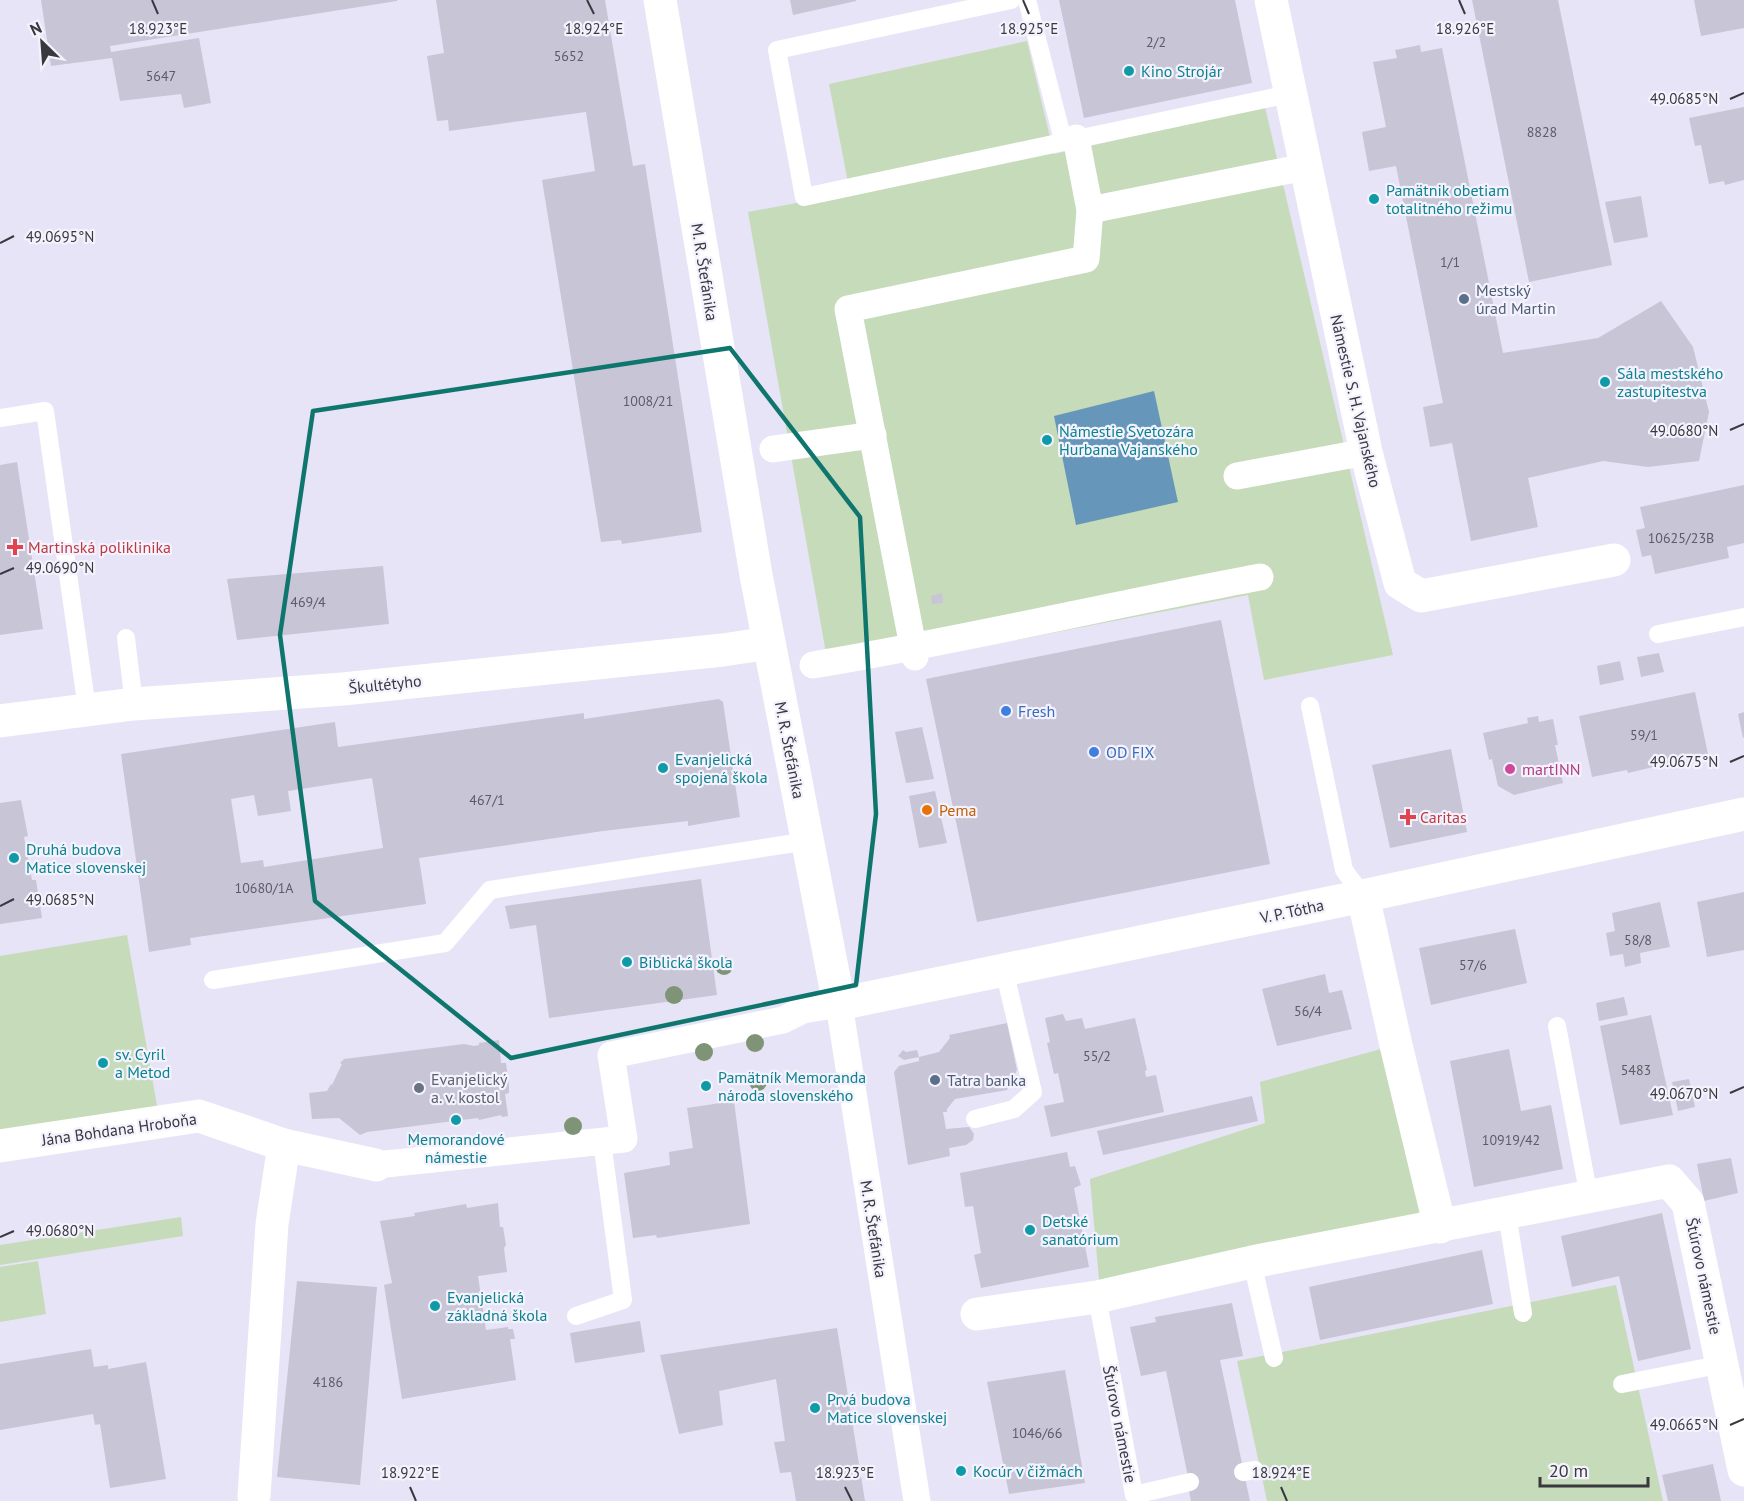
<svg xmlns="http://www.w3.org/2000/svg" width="1744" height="1501" font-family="'PT Sans',sans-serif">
  <rect width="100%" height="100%" fill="#e6e4f6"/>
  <g fill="#c5dbba">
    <path d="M1027,41L1054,154L1265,107L1393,655L1264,680L1248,595L830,676L748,212L850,193L829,84Z"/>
    <path d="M127,935L157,1106L0,1130V956Z"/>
    <path d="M1396,1045L1440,1227L1100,1290L1090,1179L1265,1123L1260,1082Z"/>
    <path d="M181,1217L183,1236L0,1265V1245Z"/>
    <path d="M38,1261L46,1314L0,1322V1267Z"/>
    <path d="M1616,1285L1663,1501H1267L1237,1361Z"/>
  </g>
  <path fill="#6697ba" d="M1154,391L1178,502L1076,525L1054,416Z"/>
  <g fill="#c8c5d7" fill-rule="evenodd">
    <path d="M41,0H397V1L110,46L111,52L199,38L211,103L184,108L181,94L120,101L112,58L51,66Z"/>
    <path d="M436,0H605L633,166L645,164L702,532L622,544L621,540L601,542L542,180L595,171L586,112L449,131L448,120L437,121L427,56L444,53Z"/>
    <path d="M790,0H856V1L793,15Z"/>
    <path d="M1059,0H1235L1252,83L1084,118Z"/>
    <path d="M1472,0H1558L1612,265L1529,282Z"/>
    <path d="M1694,0H1744V28L1701,36Z"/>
    <path d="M1420,45L1421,52L1442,48L1503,353L1598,338L1661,301L1693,347L1709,412L1699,461L1648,467L1603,461L1528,478L1538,527L1471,541L1452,443L1430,447L1423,407L1443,403L1396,166L1369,171L1362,132L1386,127L1373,62L1397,58L1395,50Z"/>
    <path d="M1744,107V180L1725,185L1724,181L1709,184L1701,145L1695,146L1689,118Z"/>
    <path d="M1641,196L1648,237L1614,243L1605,202Z"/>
    <path d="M17,462L43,629L0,635V465Z"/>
    <path d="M1744,485V543L1727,547L1729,558L1655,574L1651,555L1642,557L1636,530L1645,528L1640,507Z"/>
    <path d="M383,566L389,624L237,640L227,579Z"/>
    <path d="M942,593L943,603L932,604L931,596Z"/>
    <path d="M1221,620L1270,864L977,922L926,679Z"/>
    <path d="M1659,653L1664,672L1641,677L1637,657Z"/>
    <path d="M1620,661L1624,680L1600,685L1597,666Z"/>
    <path d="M1695,692L1708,754L1628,773L1627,770L1592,777L1579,716Z"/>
    <path d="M719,699L723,702L740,817L688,826V821L603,831L419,858L426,904L190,938L191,945L149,952L121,754L335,722L338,747L584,713V719ZM372,778L383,848L264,867L263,860L241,863L231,799L254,795L258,816L291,811L288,791Z"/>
    <path d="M1744,712V737L1743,738L1738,714Z"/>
    <path d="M1538,716L1539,722L1553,719L1558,745H1555L1563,783L1514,795L1498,786L1492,759L1489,760L1483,733L1528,723L1527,718Z"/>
    <path d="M922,727L934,779L906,783L895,732Z"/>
    <path d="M1451,749L1467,832L1390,848L1372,765Z"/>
    <path d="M935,791L947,843L919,848L909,796Z"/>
    <path d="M21,800L28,836L24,837L32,880H36L42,918L0,924V803Z"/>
    <path d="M701,879L717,995L549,1018L536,925L510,929L505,906Z"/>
    <path d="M1744,892V950L1707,957L1697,902Z"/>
    <path d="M1660,902L1670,947L1640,953L1641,963L1625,967L1623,954L1610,956L1606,933L1615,931L1612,913Z"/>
    <path d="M1515,929L1527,983L1431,1005L1419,948Z"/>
    <path d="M1325,974L1329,993L1342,990L1352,1029L1277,1046L1262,989Z"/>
    <path d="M1624,997L1628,1015L1599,1021L1596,1003Z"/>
    <path d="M1063,1014L1066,1021L1082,1018L1085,1029L1135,1018L1147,1070L1145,1071L1146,1077L1156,1075L1164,1112L1051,1137L1044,1106L1064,1102L1058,1073L1054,1074L1047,1043L1050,1042L1045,1018Z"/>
    <path d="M1651,1015L1673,1115L1620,1125L1600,1026Z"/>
    <path d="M1007,1023L1017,1070L1007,1090L955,1099L947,1109V1112H943L946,1129L969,1127L974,1134L973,1140L966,1145L949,1148L950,1156L908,1165L894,1072L899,1066L919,1061V1057L939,1052L950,1038L949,1035Z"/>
    <path d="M499,1040L501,1063H506L509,1086V1093L505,1094L508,1116L502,1117L501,1115L479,1120L478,1118L367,1132L360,1135L339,1118L312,1119L309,1093L327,1091L331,1084L332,1085L342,1064L340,1063L344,1059L464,1044L474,1046L479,1045V1043Z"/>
    <path d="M1509,1049L1521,1111L1551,1105L1563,1169L1474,1187L1450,1061Z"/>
    <path d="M903,1050L906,1052L917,1050L919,1057L904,1060L898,1056Z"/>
    <path d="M1689,1079L1695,1107L1678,1111L1672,1082Z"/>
    <path d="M1252,1096L1258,1121L1103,1155L1097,1131Z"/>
    <path d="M734,1101L750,1224L657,1238L656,1235L633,1238L624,1173L670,1165L669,1152L693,1148L687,1108Z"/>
    <path d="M1067,1152L1070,1167L1075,1166L1081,1185L1074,1188L1089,1267L981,1288L974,1255L981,1253L973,1206L965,1207L960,1173Z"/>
    <path d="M1731,1158L1738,1193L1704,1201L1697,1164Z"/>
    <path d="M498,1203L500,1227H503L506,1245L504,1248L507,1272L478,1276L486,1330L508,1327V1329H513L515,1339H510L516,1380L402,1399L384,1285L392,1283L380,1221L415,1216L414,1213L466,1204L467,1208Z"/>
    <path d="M1662,1213L1691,1349L1638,1361L1619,1276L1572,1287L1561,1236Z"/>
    <path d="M1482,1250L1493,1304L1320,1340L1309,1287Z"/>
    <path d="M297,1281L377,1287L360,1485L277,1477Z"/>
    <path d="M1232,1303L1243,1356L1220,1360L1250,1501H1191L1189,1491H1191L1166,1371L1141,1376L1130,1327L1156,1322L1155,1317Z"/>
    <path d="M640,1321L645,1352L575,1363L570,1333Z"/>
    <path d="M837,1328L865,1501H796L791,1472L780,1473L774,1442L785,1441L776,1379L719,1391L723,1425L679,1434L660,1355Z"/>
    <path d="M91,1349L94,1367L108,1365V1369L146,1362L166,1479L110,1488L100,1424L95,1425L93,1414L0,1430V1364Z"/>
    <path d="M1065,1370L1085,1483L1009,1494L987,1382Z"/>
    <path d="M1713,1464L1721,1501H1668L1662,1475Z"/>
  </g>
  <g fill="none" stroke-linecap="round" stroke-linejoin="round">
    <g stroke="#fff" stroke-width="18">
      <path d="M1011,0L777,50L804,197L1289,94"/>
      <path d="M1027,0L1063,140"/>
      <path d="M0,418L45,411L87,709"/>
      <path d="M1658,634L1744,617"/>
      <path d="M126,638L134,704"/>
      <path d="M1310,706L1344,870L1363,896"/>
      <path d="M213,980L445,943L490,890L808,841"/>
      <path d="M1557,1026L1589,1197"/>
      <path d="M975,1119L1014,1109L1033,1092L1004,970"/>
      <path d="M1507,1214L1523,1313"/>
      <path d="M1252,1262L1274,1358"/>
      <path d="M1097,1297L1134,1495L1190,1482"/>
      <path d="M576,1316L623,1300L602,1141"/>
      <path d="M1622,1384L1723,1364"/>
      <path d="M1243,1472L1255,1470"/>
    </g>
    <g stroke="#fff" stroke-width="27">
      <path d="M1076,138L1090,210"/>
      <path d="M773,449L873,435"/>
      <path d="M1237,476L1366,452"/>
      <path d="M915,657L848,309L1086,259L1090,210L1305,167"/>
      <path d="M813,665C963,640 1110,605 1260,577"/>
      <path d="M376,1165L624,1139L611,1055L783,1020L803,1010L839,1004L917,1501"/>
    </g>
    <g stroke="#fff" stroke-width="33">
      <path d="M660,0L756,575L839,1004L1363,896L1744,814"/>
      <path d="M1271,0L1366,452L1400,583L1421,596L1614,560"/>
      <path d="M0,721L134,704L343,689L723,650L769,643"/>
      <path d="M1363,896L1396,1045L1440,1227"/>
      <path d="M0,1146L199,1116L284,1145L376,1165"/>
      <path d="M977,1314L1097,1297L1252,1262L1669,1181L1688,1203L1744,1470"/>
      <path d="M254,1496L272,1224L284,1145"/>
    </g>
  </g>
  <g fill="#7f9477">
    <circle cx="724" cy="966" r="9"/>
    <circle cx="674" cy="995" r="9"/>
    <circle cx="755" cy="1043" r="9"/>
    <circle cx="704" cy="1052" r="9"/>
    <circle cx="758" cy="1082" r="9"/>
    <circle cx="573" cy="1126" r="9"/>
  </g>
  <path fill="none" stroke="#0f766e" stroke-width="4.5" stroke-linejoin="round" d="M730,348L860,517L876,814L856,985L511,1058L315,901L280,635L313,411Z"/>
  <path fill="none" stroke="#39383f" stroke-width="2" d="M152,0L158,14M587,0L594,14M1023,0L1029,14M1459,0L1465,14M1730,99L1744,93M0,243L14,236M1730,430L1744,424M0,574L14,568M1730,762L1744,756M0,906L14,899M1730,1093L1744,1087M0,1237L14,1231M1730,1425L1744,1419M410,1487L416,1501M845,1487L852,1501M1281,1487L1287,1501"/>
  <g fill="#0f9aa8" stroke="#f4f2fd" stroke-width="2">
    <circle cx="1129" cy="71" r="6"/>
    <circle cx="1374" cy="199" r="6"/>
    <circle cx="1605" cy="382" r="6"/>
    <circle cx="1047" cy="440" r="6"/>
    <circle cx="663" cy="768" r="6"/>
    <circle cx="14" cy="858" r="6"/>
    <circle cx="627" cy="962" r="6"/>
    <circle cx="103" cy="1063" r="6"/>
    <circle cx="706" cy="1086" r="6"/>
    <circle cx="456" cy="1120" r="6"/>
    <circle cx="1030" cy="1230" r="6"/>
    <circle cx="435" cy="1306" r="6"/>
    <circle cx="815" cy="1408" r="6"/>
    <circle cx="961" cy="1471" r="6"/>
  </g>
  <g fill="#5c6f8a" stroke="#f4f2fd" stroke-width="2">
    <circle cx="1464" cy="299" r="6"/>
    <circle cx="935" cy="1080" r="6"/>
  </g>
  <g fill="#e0444e" stroke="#f4f2fd" stroke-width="2">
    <path d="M12 538h6v6h6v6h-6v6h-6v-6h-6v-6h6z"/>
    <path d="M1405 808h6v6h6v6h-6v6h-6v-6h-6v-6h6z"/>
  </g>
  <g fill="#3f7fe0" stroke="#f4f2fd" stroke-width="2">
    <circle cx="1006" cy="711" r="6"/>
    <circle cx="1094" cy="752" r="6"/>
  </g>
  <circle fill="#d1479c" stroke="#f4f2fd" stroke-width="2" cx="1510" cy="769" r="6"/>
  <circle fill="#e8710a" stroke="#f4f2fd" stroke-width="2" cx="927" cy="810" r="6"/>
  <circle fill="#6b7280" stroke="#f4f2fd" stroke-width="2" cx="419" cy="1088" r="6"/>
  <g text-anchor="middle" stroke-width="4.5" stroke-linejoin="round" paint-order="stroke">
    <g font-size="14" fill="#5d5b65">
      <text x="1156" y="47">2/2</text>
      <text x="569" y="61">5652</text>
      <text x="161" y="81">5647</text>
      <text x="1542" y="137">8828</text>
      <text x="1450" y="267">1/1</text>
      <text x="648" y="406">1008/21</text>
      <text x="1681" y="543">10625/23B</text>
      <text x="308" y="607">469/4</text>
      <text x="1644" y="740">59/1</text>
      <text x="487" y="805">467/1</text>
      <text x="264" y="893">10680/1A</text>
      <text x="1638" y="945">58/8</text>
      <text x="1473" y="970">57/6</text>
      <text x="1308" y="1016">56/4</text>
      <text x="1097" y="1061">55/2</text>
      <text x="1636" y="1075">5483</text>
      <text x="1511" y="1145">10919/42</text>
      <text x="328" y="1387">4186</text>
      <text x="1037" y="1438">1046/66</text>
    </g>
    <g font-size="16" fill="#0d838f" stroke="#f4f2fd" text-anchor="start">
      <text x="1141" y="77">Kino Strojár</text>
      <text x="1386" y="196">Pamätnik obetiam<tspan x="1386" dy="18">totalitného režimu</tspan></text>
      <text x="1617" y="379">Sála mestského<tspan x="1617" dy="18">zastupitestva</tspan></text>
      <text x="1059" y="437">Námestie Svetozára<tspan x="1059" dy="18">Hurbana Vajanského</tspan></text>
      <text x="675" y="765">Evanjelická<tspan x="675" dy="18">spojená škola</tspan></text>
      <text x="26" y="855">Druhá budova<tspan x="26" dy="18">Matice slovenskej</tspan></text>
      <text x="639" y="968">Biblická škola</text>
      <text x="115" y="1060">sv. Cyril<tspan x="115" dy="18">a Metod</tspan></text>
      <text x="718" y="1083">Pamätník Memoranda<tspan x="718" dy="18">národa slovenského</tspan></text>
      <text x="456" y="1145" text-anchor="middle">Memorandové<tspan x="456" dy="18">námestie</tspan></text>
      <text x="1042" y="1227">Detské<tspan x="1042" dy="18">sanatórium</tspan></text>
      <text x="447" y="1303">Evanjelická<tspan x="447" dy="18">základná škola</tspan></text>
      <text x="827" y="1405">Prvá budova<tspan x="827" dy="18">Matice slovenskej</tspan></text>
      <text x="973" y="1477">Kocúr v čižmách</text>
    </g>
    <g font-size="16" fill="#39383f" stroke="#f4f2fd">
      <text transform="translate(705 272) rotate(81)" y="6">M. R. Štefánika</text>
      <text transform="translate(1356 401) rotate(77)" y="6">Námestie S. H. Vajanského</text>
      <text transform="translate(385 684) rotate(-6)" y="6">Škultétyho</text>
      <text transform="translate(790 750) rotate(79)" y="6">M. R. Štefánika</text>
      <text transform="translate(1292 911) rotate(-12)" y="6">V. P. Tótha</text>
      <text transform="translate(119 1129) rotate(-8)" y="6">Jána Bohdana Hroboňa</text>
      <text transform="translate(874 1229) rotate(81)" y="6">M. R. Štefánika</text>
      <text transform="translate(1704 1276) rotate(78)" y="6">Štúrovo námestie</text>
      <text transform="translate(1120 1424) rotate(79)" y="6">Štúrovo námestie</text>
    </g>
    <g font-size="16" fill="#4e5e75" stroke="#f4f2fd" text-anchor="start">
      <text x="1476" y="296">Mestský<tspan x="1476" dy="18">úrad Martin</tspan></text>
      <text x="947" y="1086">Tatra banka</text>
    </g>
    <g font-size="16" fill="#be3a42" stroke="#f4f2fd" text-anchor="start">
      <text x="28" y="553">Martinská poliklinika</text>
      <text x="1420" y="823">Caritas</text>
    </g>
    <g font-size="16" fill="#366cbe" stroke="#f4f2fd" text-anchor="start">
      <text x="1018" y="717">Fresh</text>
      <text x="1106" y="758">OD FIX</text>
    </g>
    <g font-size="16" fill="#b23c85" stroke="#f4f2fd" text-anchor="start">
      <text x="1522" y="775">martINN</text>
    </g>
    <g font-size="16" fill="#c56008" stroke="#f4f2fd" text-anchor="start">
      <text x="939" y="816">Pema</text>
    </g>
    <g font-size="16" fill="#5b616d" stroke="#f4f2fd" text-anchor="start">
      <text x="431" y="1085">Evanjelický<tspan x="431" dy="18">a. v. kostol</tspan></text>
    </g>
  </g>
  <g font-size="15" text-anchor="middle" fill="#39383f" stroke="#f4f2fd" stroke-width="4.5" stroke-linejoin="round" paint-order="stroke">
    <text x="158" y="34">18.923°E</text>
    <text x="594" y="34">18.924°E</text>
    <text x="1029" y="34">18.925°E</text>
    <text x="1465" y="34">18.926°E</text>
    <text x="1684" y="104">49.0685°N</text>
    <text x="60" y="242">49.0695°N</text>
    <text x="1684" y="436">49.0680°N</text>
    <text x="60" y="573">49.0690°N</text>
    <text x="1684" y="767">49.0675°N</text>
    <text x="60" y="905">49.0685°N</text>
    <text x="1684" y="1099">49.0670°N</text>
    <text x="60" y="1236">49.0680°N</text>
    <text x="1684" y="1430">49.0665°N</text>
    <text x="410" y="1478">18.922°E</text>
    <text x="845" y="1478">18.923°E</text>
    <text x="1281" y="1478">18.924°E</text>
  </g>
  <g transform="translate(42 42) rotate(335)" stroke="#f4f2fd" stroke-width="4.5" paint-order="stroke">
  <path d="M0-4.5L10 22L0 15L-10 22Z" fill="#39383f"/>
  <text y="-9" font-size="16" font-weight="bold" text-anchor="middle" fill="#39383f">N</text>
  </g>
  <path d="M1540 1477v9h108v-9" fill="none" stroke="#39383f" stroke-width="3"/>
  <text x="1549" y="1477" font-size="18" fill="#39383f" stroke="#f4f2fd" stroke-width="4.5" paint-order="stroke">20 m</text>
</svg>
